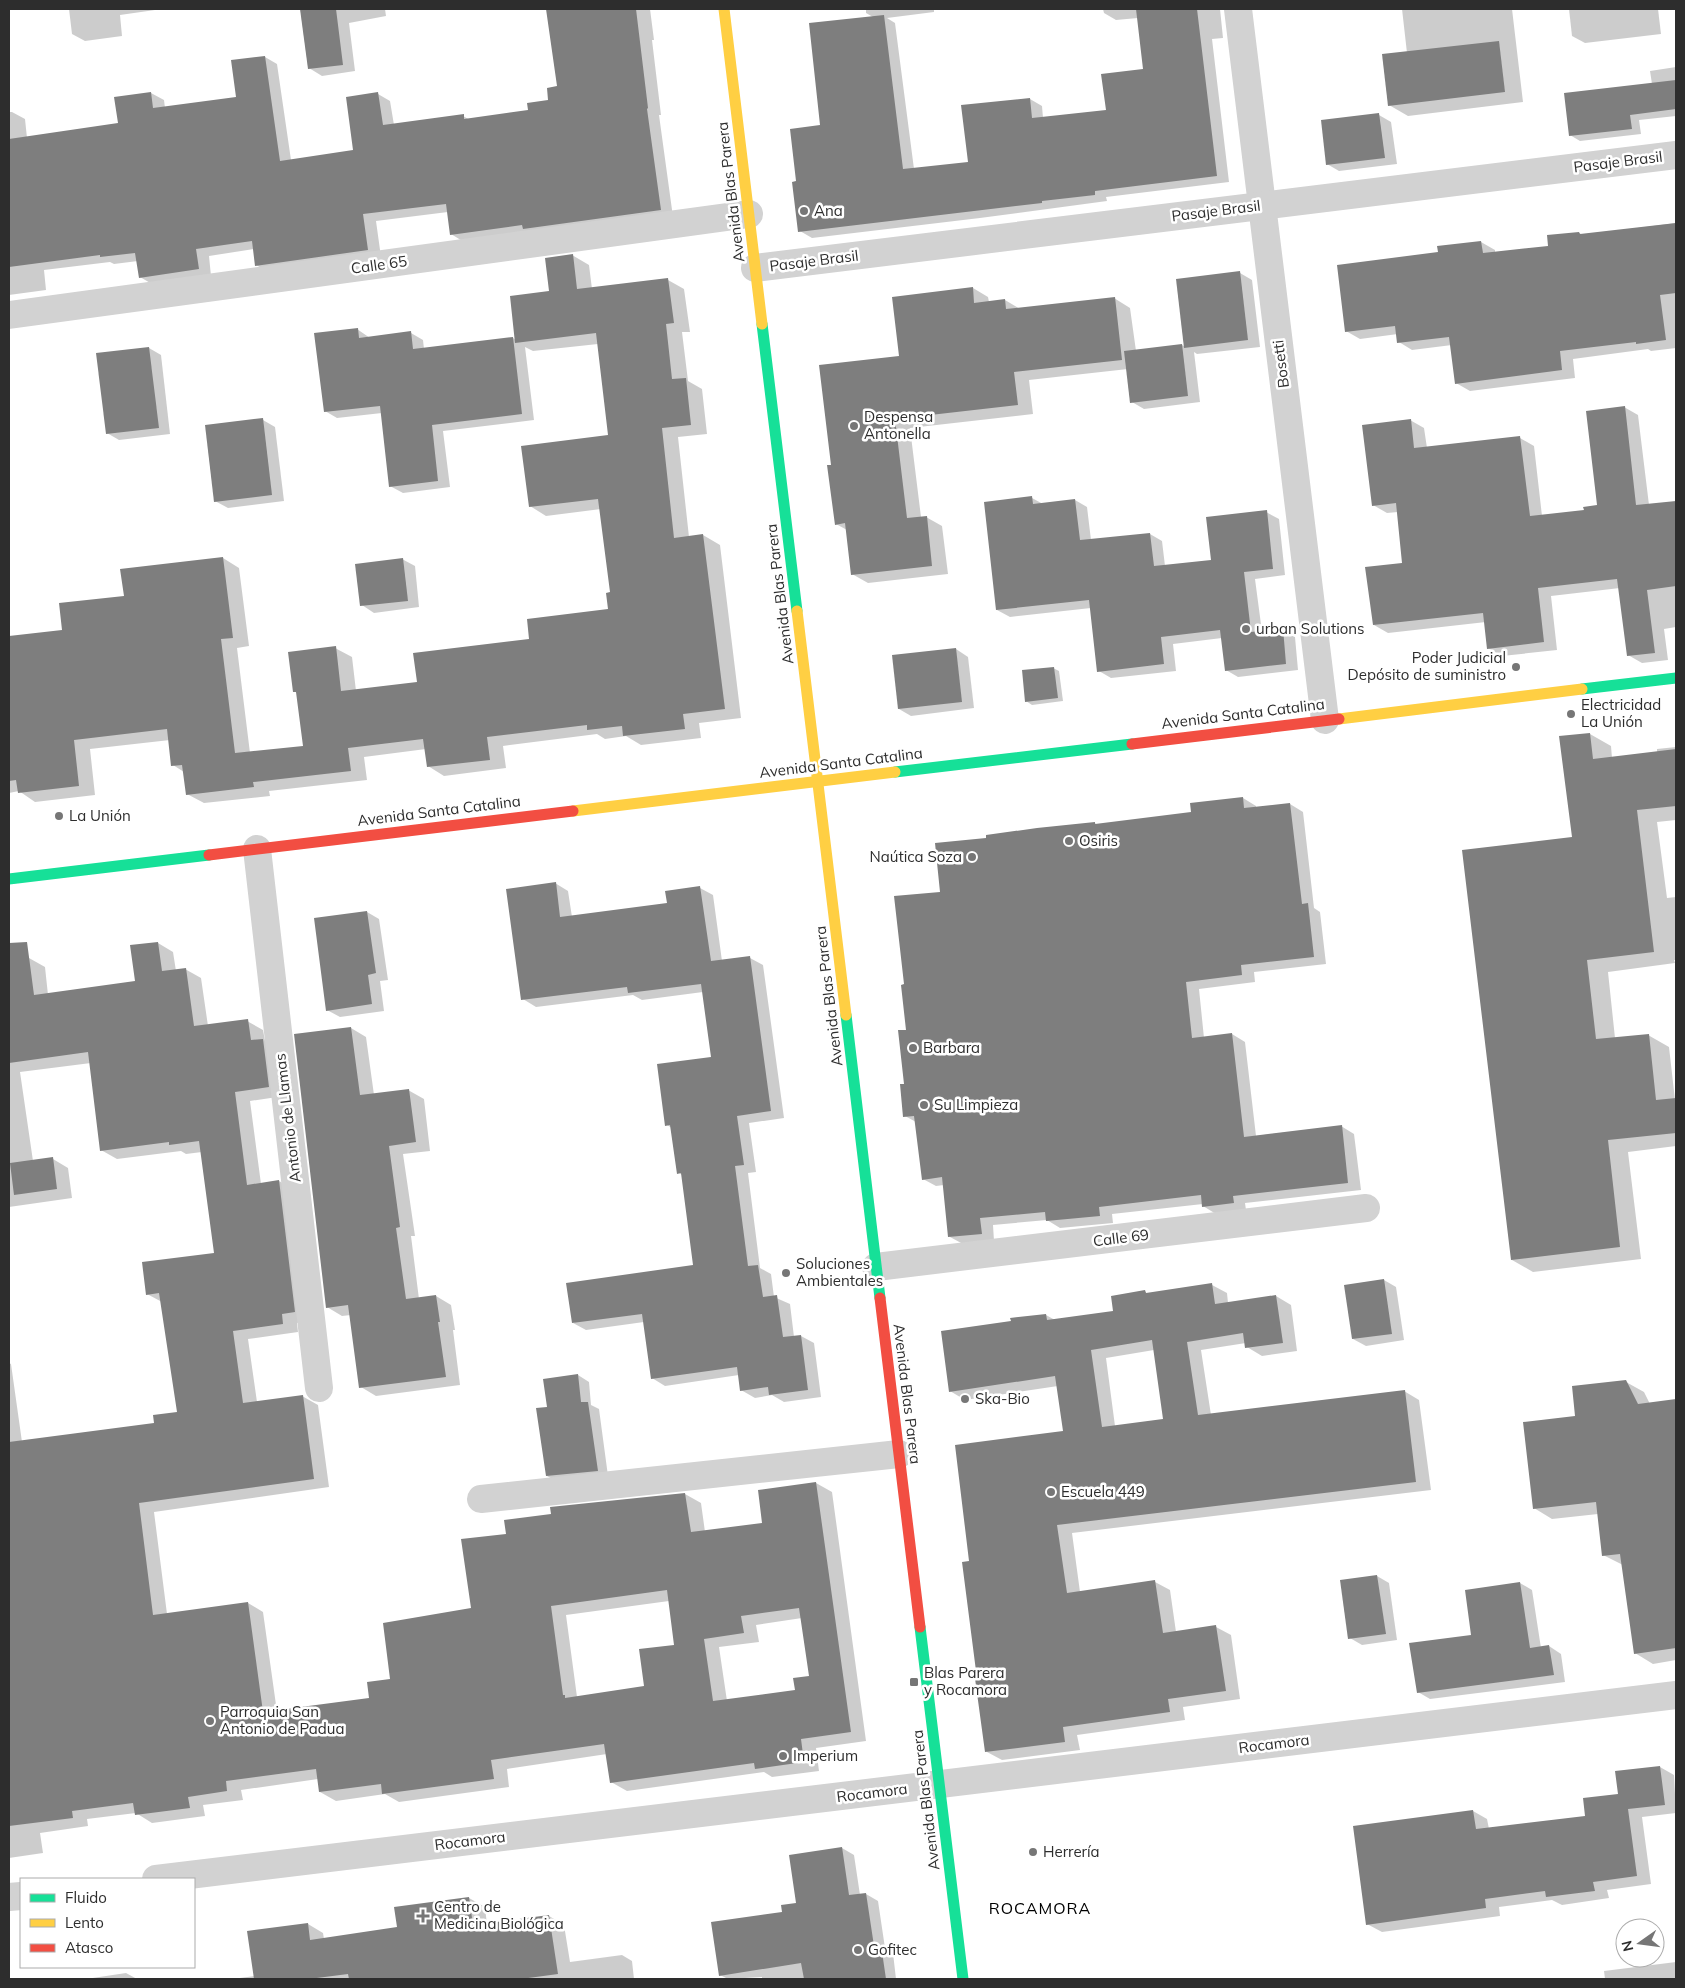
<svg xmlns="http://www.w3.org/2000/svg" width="1685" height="1988" font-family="Mulish,sans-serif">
  <rect width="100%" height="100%" fill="#fff"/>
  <g fill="#0003" fill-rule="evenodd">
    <path d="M69,9H154L155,10L120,15L122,36L85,41L72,34Z"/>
    <path d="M301,9H385L386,16L349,23L355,71L322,76L309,68Z"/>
    <path d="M547,9H650L654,40H652L661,115H659L673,217L464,242L451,234L448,212L376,221L381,257L269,272L256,265L254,249L209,256L211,276L152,284L140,277L138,261L114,264L110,262L44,270L46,290L9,295V112H12L25,119L27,138L119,124L151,93L164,100L165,108L237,98L265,57L277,64L291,160L355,151L378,94L390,101L394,125L463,116L470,120L529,111L550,101L558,87Z"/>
    <path d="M866,9H934V12L887,18L895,23L914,169L969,163L1030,99L1042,106L1043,118L1107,111L1145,70L1138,18L1116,20L1104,13L1103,9H1220L1223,38L1212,39L1229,182L1106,197L1107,201L980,218L812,238L800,231L798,183L822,126L873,17L866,13Z"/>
    <path d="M1402,9H1512L1523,102L1408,116L1389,105L1407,53Z"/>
    <path d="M1569,9H1658L1661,34L1585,43L1572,36Z"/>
    <path d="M1676,67V116L1639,120L1641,134L1580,141L1570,135L1652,84L1650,71Z"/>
    <path d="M1379,115L1391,122L1397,164L1339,171L1327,164Z"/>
    <path d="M1676,223V314H1675L1676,348L1651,351L1648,349L1573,359L1575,378L1470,391L1456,383L1452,345L1412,350L1399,342L1398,334L1360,339L1346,331L1439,253L1481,242L1495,250V253L1550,247L1579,233L1583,235Z"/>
    <path d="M572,255L589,265L592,289L668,280L684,289L690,332H682L688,381L702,389L707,434L678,437L689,537L703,535L720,545L741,718L699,723L701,738L641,745L626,736L605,739L597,734L503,746L506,768L444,776L428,766L426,749L364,757L367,780L269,791L270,796L204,803L187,794L184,772L173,765L170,740L90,749L95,795L35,802L19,791L9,793V638L63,631L125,597L223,558L239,568L249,646L237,648L250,753L305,748L297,693L294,691L335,648L352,657L356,691L418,683L609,610L611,593L601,509L546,516L530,506L610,436L598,344L533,351L525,347L534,420L443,431L450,487L403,493L390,486L382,413L337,418L325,411L357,329L370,338L411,333L423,340L424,349L513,338L516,340L551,292Z"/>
    <path d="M1240,273L1252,280L1260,347L1197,354L1194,352L1200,402L1144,409L1132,402L1128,369L1029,380L1033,414L910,428L921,517H926L942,526L948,574L868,583L852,574L847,530L836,524L832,466L900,357L973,288L988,297L989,302L1005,300L1020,309L1114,298L1130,308L1136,351L1182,345L1185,347Z"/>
    <path d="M149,348L161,355L170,434L119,440L107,433Z"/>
    <path d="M1624,407L1638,415L1649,505L1676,502V627L1664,629L1668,660L1642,663L1628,655L1620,588L1551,596L1557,650L1502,656L1488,648L1486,622L1388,633L1374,625L1404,564L1398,512L1387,513L1373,505L1410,420L1424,428L1427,448L1520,438L1534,446L1542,516L1585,511L1598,506Z"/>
    <path d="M263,420L275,427L284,501L228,508L215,501Z"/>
    <path d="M1032,498L1043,504L1075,500L1087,507L1091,540L1150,534L1162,541L1165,566L1213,561L1266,512L1279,519L1285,575L1255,579L1262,632L1282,630L1295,637L1298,670L1238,677L1226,670L1222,638L1173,644L1176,671L1111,678L1099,671L1091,608L1010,617L997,610Z"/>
    <path d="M402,559L415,566L419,607L374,613L362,605Z"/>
    <path d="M956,649L968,657L974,708L911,716L899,709L893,657Z"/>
    <path d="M1053,668L1059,671L1063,701L1032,705L1026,701Z"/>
    <path d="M1590,734L1611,746L1612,758L1657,752V749L1676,747V820L1657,822L1667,898L1676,897V960H1674L1675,963L1608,972L1615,1038L1648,1035L1669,1047L1675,1100L1676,1099V1146L1628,1152L1641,1259L1533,1272L1512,1260L1573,838L1561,737Z"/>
    <path d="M1243,798L1256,806V808L1290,804L1303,812L1314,908L1320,912L1326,964L1254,972L1255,982L1199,989L1204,1038L1232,1034L1245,1042L1256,1136L1341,1126L1354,1134L1361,1190L1245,1203L1246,1210L1216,1214L1203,1206V1204L1112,1214L1113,1223L1060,1228L1047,1220L993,1225L994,1241L963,1244L950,1237L944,1185L936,1186L923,1179L916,1122L905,1116L907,1031L905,986L941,893L987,839L1095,823L1097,825L1193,813Z"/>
    <path d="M555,883L568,891L572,917L668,904L700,888L713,895L722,961L750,958L763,965L784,1118L749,1123L756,1172L748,1173L760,1268L771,1274L774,1297L790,1304L794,1337L801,1336L814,1343L821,1397L784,1402L772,1395L755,1398L741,1390L739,1375L665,1386L652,1378L644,1322L586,1330L573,1323L694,1266L682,1175L679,1173L672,1128L667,1125L712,1058L703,992L642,1000L633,995L536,1007L523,999Z"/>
    <path d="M367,912L379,919L388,980L380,981L384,1011L340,1017L327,1010Z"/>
    <path d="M158,943L173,952L176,971L185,969L201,978L208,1026L247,1021L263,1030L265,1041L279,1049L284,1096L250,1101L261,1184L279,1181L295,1190L310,1321L297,1323L298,1332L248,1339L257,1402L302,1396L318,1405L329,1487L154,1512L167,1614L248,1603L263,1612L277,1712L370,1700L472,1609L507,1535L685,1494L701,1503L705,1532L763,1524L759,1491L816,1483L832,1492L866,1741L816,1748L819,1771L772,1777L764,1772L627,1791L611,1782L607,1754L507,1769L509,1787L399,1802L385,1794L336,1801L320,1792L318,1779L241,1790L243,1800L203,1805L205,1816L152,1823L136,1813L87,1819L88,1826L40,1833L43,1853L9,1858V1363L11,1364L22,1442L155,1424L178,1413L162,1302L147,1294L215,1254L202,1152L186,1154L181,1151L117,1159L101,1150L91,1063L20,1072L33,1161L53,1159L68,1168L72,1198L9,1207V960L29,958L45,967L48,995L137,982ZM669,1601L675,1646L646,1687L577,1697L566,1615ZM802,1618L810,1677L796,1691L727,1701L719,1647L759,1642L756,1625Z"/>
    <path d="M351,1028L366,1037L374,1095L408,1090L424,1099L430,1151L403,1154L415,1236H411L419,1299L436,1296L451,1305L455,1330H453L460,1385L376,1396L361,1387L351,1315L342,1316L327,1307Z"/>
    <path d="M1384,1280L1396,1287L1404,1340L1366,1346L1353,1339Z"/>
    <path d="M1212,1285L1227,1293L1228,1303L1276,1296L1291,1305L1297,1351L1262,1356L1247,1347L1246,1343L1201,1350L1211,1415L1404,1391L1419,1400L1431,1490L1072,1533L1080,1592L1155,1582L1170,1590L1176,1632L1216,1627L1231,1635L1240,1699L1183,1707L1185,1720L1077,1735L1080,1750L1002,1760L987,1752L977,1672L970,1562L1064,1432L1058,1386L965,1400L950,1391L1012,1322L1046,1315L1055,1320L1115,1312L1145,1292L1148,1294ZM1154,1350L1165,1420L1115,1426L1106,1358Z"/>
    <path d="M578,1375L589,1382L591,1405L599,1409L608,1476L558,1482L547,1476L548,1408Z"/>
    <path d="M1626,1382L1644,1392L1650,1404L1676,1401V1660L1653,1664L1635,1653L1623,1565L1603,1555L1598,1514L1552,1519L1534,1508L1577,1417Z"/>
    <path d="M1377,1576L1389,1583L1397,1640L1362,1645L1350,1638Z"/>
    <path d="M1520,1583L1532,1590L1541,1648L1549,1646L1561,1654L1565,1682L1430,1699L1418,1692L1473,1636Z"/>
    <path d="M1660,1767L1674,1775L1676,1813L1642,1817L1651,1884L1607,1890L1609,1898L1562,1905L1552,1900L1499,1907L1500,1916L1382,1932L1367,1924L1473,1811L1487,1819L1489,1829L1587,1817Z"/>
    <path d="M842,1848L854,1855L860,1895L866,1894L878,1901L885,1948L893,1953L896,1979H762V1977L728,1979L720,1975L783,1913L797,1904Z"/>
    <path d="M469,1898L485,1907L487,1925L549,1916L564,1925L570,1962L622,1955L632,1961L634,1979H232L255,1976L308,1924L323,1933L324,1939L398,1928L395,1908Z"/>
    <path d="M1676,1962V1979H1605L1604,1971Z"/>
    <path d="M126,1973L137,1979H86Z"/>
  </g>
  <g fill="#7e7e7e" fill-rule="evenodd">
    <path d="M300,9H336L343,65L308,69Z"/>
    <path d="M546,9H636L648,108L647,109L661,210L523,229L522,225L450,235L446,204L363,214L368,250L255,266L252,241L196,249L199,269L139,278L135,253L100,257V255L9,267V139L118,123L114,97L151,92L153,108L236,97L231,60L265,56L280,161L353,150L346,97L378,92L383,125L464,114V119L528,110L527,103L548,100L547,88L557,86Z"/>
    <path d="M1136,9H1197L1217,176L1095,191V195L1042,201V203L798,232L792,182L796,181L790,129L820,125L809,23L884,15L903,169L968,162L961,105L1030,98L1032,118L1106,110L1101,74L1143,69Z"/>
    <path d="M1499,41L1505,92L1388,106L1382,54Z"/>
    <path d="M1676,80V109L1630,115L1632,129L1569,136L1564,93Z"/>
    <path d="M1379,113L1385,158L1326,165L1321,120Z"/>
    <path d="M1676,223V293L1660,295L1666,340L1636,344V342L1560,351L1562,370L1455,384L1449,337L1397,343L1395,326L1345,332L1337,265L1438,252L1437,246L1481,241L1483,253L1548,246L1547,235L1579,232L1580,234Z"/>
    <path d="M573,254L577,289L668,278L674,323L666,324L672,379L686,378L691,425L662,428L674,538L703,534L725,709L683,714L685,729L623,736L622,726L587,730V725L487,737L490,760L427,767L423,739L348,748L351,771L253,782L254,787L186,795L182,765L171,766L167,729L74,740L79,786L18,793L16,780L9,781V636L62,630L59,603L124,596L120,569L223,557L233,638L221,639L235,753L303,746L296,692H293L288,652L336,646L341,691L417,682L413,653L529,639L527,619L608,609L606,593L610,592L598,499L529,507L521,446L608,435L596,333L515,343L510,296L549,291L545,258Z"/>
    <path d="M1240,271L1248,340L1184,348L1176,279Z"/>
    <path d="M973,287L974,303L1005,299L1006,309L1115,297L1122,360L1014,372L1018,405L895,419L907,518L927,516L932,566L851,575L845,523L835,525L827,465H831L819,365L899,356L892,297Z"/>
    <path d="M358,328L359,338L411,331L413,349L513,337L522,414L432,425L438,481L389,487L380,406L324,412L314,333Z"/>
    <path d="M1182,344L1188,396L1130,403L1124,351Z"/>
    <path d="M149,347L159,428L106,434L96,353Z"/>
    <path d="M1625,406L1636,505L1676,501V586L1647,590L1655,653L1627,656L1617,579L1538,588L1544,642L1487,649L1483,613L1373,625L1365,567L1402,563L1396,503L1372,506L1362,425L1411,419L1414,448L1520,436L1530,516L1584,510L1583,507L1597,505L1586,411Z"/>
    <path d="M263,418L272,495L214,502L205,425Z"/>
    <path d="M1032,496L1033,504L1075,499L1080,540L1150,533L1154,566L1211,560L1206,517L1267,510L1273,569L1244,572L1251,632L1283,628L1286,664L1225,671L1220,630L1161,637L1164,664L1097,672L1089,600L996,610L984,502Z"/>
    <path d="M403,558L408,601L360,606L355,564Z"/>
    <path d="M956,648L962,702L898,709L892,655Z"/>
    <path d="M1054,667L1058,698L1025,702L1022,670Z"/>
    <path d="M1590,733L1593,759L1676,749V806L1637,810L1654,952L1587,960L1596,1039L1649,1034L1656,1100L1676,1098V1133L1608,1140L1620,1247L1511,1260L1462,850L1572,837L1559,736Z"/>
    <path d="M1243,797L1244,808L1290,803L1302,904L1308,903L1314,957L1241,965L1242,975L1186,982L1192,1038L1232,1033L1244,1137L1342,1125L1348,1183L1233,1196L1234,1203L1202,1207L1201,1195L1099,1207L1100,1216L1046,1221L1045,1212L980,1218L982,1234L948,1237L942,1177L922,1180L914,1116L903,1117L900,1084H904L898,1030H906L901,985L904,984L894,896L940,892L935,843L986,838V835L1037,828L1095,822V824L1191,812L1190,803Z"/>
    <path d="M556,882L560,917L667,903L665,891L700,886L711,961L750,956L771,1111L737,1116L744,1165L735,1166L748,1266L758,1265L763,1297L777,1295L783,1337L801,1335L808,1390L769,1395L768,1387L740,1391L737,1367L651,1379L642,1314L572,1323L566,1283L693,1265L681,1173L677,1174L670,1125L665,1126L657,1064L711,1057L701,984L628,993L627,987L521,1000L506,889Z"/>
    <path d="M367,911L376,973L368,975L372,1004L326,1011L314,918Z"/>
    <path d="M27,942L34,995L135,981L130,945L158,942L162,971L186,968L194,1026L248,1019L251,1040L263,1039L269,1087L235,1092L247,1185L279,1180L295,1312L282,1314L283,1324L233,1331L243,1403L303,1395L314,1479L139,1503L153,1615L248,1602L263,1712L369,1698L367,1682L390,1679L383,1623L471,1608L461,1539L506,1534L504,1520L551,1514L550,1507L685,1493L691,1532L762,1523L758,1490L816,1482L851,1732L801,1739L804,1762L755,1769L754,1763L610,1783L604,1744L491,1760L494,1779L382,1794L381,1784L319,1792L316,1769L226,1781L227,1791L188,1797L190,1808L135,1815L133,1803L72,1811L73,1818L9,1826V1442L154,1423L153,1415L177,1412L159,1293L146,1295L142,1262L214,1253L199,1141L169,1145V1142L100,1151L88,1052L9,1063V943ZM667,1590L674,1645L639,1649L644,1686L565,1698V1695H563L551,1606ZM799,1608L809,1676L793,1678L795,1690L713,1701L704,1639L744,1633L741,1616Z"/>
    <path d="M351,1027L360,1095L409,1089L416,1142L389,1146L400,1227L396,1228L406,1299L436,1295L440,1322H438L446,1377L359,1388L348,1305L326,1308L294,1034Z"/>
    <path d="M53,1157L57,1189L14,1195L10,1163Z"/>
    <path d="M1384,1279L1392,1334L1352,1339L1344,1285Z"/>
    <path d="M1212,1283L1215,1304L1276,1295L1283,1343L1245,1348L1243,1333L1187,1342L1198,1415L1405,1390L1416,1482L1057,1525L1067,1593L1155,1580L1163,1633L1216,1625L1226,1691L1168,1699L1170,1712L1063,1727L1065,1742L985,1752L974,1671H976L962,1562L969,1561L955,1445L1063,1431L1055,1376L949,1392L941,1331L1011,1321L1010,1318L1046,1314L1047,1320L1113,1311L1111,1296L1145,1290L1146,1293ZM1152,1340L1163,1419L1102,1427L1091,1350Z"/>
    <path d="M578,1374L581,1402H588L598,1471L546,1476L536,1408L547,1407L543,1379Z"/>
    <path d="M1626,1380L1638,1404L1676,1399V1648L1634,1654L1620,1554L1602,1556L1596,1502L1533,1509L1523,1422L1575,1416L1572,1386Z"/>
    <path d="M1377,1575L1386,1634L1348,1639L1340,1580Z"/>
    <path d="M1520,1582L1530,1648L1549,1645L1554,1675L1417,1693L1409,1643L1471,1635L1465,1590Z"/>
    <path d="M1660,1766L1665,1805L1628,1809L1637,1876L1593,1882L1595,1891L1546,1897L1545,1891L1485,1899L1486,1908L1366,1925L1353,1826L1473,1810L1476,1829L1585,1816L1583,1798L1618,1794L1615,1771Z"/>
    <path d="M842,1847L849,1895L866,1893L874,1946L881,1945L886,1979H804L801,1963L719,1976L711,1922L782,1912L781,1905L796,1903L789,1855Z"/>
    <path d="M469,1897L473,1925L549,1915L558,1974L521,1979H349L348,1974L309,1979H254L247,1931L308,1923L310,1940L397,1927L394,1907Z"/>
  </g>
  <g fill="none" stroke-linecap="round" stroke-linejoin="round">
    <g stroke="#d2d2d2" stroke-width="28">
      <path d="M1238,9L1325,720"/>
      <path d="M755,268L1676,155"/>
      <path d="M9,315L749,214"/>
      <path d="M257,849L319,1388"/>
      <path d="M876,1267L1366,1208"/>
      <path d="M481,1499L899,1454"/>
      <path d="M156,1879L1676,1695"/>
      <path d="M9,1897L21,1896"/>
    </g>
    <g stroke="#16e098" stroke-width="11">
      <path d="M762,324L797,611"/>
      <path d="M1582,689L1676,678"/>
      <path d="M895,772L1132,744"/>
      <path d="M9,879L209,855"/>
      <path d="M846,1015L880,1298"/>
      <path d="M920,1627L963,1979"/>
    </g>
    <g stroke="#ffcf43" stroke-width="11">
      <path d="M724,9L762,324"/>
      <path d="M797,611L846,1015"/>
      <path d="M1339,719L1582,689"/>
      <path d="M573,811L895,772"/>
    </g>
    <g stroke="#f24e42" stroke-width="11">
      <path d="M1132,744L1339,719"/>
      <path d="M209,855L573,811"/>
      <path d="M880,1298L920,1627"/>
    </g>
  </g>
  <g fill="#767676" stroke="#fff" stroke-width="2">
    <circle cx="804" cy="211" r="5"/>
    <circle cx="854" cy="426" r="5"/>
    <circle cx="1246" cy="629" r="5"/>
    <circle cx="1516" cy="667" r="5"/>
    <circle cx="1571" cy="714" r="5"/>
    <circle cx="59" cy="816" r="5"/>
    <circle cx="1069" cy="841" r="5"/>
    <circle cx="972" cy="857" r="5"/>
    <circle cx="913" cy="1048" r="5"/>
    <circle cx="924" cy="1105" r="5"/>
    <circle cx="786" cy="1273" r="5"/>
    <circle cx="965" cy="1399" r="5"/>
    <circle cx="1051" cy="1492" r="5"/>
    <rect x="909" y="1677" width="10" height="10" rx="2.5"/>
    <circle cx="210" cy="1721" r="5"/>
    <circle cx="783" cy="1756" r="5"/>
    <circle cx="1033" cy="1852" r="5"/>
    <path d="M420.5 1908.5h5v5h5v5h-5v5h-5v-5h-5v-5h5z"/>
    <circle cx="858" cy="1950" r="5"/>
  </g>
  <g text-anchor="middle" stroke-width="5" stroke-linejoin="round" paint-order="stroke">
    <g font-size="15" fill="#2d2d2d" stroke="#fff">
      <text transform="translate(1618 162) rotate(-7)" y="5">Pasaje Brasil</text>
      <text transform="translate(731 192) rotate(-97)" y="5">Avenida Blas Parera</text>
      <text transform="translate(1216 211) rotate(-7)" y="5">Pasaje Brasil</text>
      <text transform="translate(814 261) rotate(-7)" y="5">Pasaje Brasil</text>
      <text transform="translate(379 265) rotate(-8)" y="5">Calle 65</text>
      <text transform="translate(1281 364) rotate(-97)" y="5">Bosetti</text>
      <text transform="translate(780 594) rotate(-97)" y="5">Avenida Blas Parera</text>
      <text transform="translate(1243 714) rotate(-7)" y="5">Avenida Santa Catalina</text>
      <text transform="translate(841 763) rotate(-7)" y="5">Avenida Santa Catalina</text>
      <text transform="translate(439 811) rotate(-7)" y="5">Avenida Santa Catalina</text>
      <text transform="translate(829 996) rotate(-97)" y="5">Avenida Blas Parera</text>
      <text transform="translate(288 1118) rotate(-97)" y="5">Antonio de Llamas</text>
      <text transform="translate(1121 1238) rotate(-7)" y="5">Calle 69</text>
      <text transform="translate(907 1394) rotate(83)" y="5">Avenida Blas Parera</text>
      <text transform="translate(1274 1744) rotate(-7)" y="5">Rocamora</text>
      <text transform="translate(872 1793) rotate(-7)" y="5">Rocamora</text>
      <text transform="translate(926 1800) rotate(-97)" y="5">Avenida Blas Parera</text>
      <text transform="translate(470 1841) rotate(-7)" y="5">Rocamora</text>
    </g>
    <g font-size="15" fill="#2d2d2d" stroke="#fff" text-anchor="start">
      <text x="814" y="216">Ana</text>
      <text x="864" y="422">Despensa<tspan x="864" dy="17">Antonella</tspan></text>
      <text x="1256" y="634">urban Solutions</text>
      <text x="1506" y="663" text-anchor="end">Poder Judicial<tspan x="1506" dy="17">Depósito de suministro</tspan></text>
      <text x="1581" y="710">Electricidad<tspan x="1581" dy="17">La Unión</tspan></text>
      <text x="69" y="821">La Unión</text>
      <text x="1079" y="846">Osiris</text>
      <text x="962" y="862" text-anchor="end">Naútica Soza</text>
      <text x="923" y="1053">Barbara</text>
      <text x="934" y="1110">Su Limpieza</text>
      <text x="796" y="1269">Soluciones<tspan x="796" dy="17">Ambientales</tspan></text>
      <text x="975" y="1404">Ska-Bio</text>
      <text x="1061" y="1497">Escuela 449</text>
      <text x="924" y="1678">Blas Parera<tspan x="924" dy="17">y Rocamora</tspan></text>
      <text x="220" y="1717">Parroquia San<tspan x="220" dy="17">Antonio de Padua</tspan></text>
      <text x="793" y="1761">Imperium</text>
      <text x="1043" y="1857">Herrería</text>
      <text x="434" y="1912">Centro de<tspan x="434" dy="17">Medicina Biológica</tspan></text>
      <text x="868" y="1955">Gofitec</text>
    </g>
    <g font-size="16" letter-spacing="1" fill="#000" stroke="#fff">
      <text x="1040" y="1914">ROCAMORA</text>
    </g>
  </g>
  <rect width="1685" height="1988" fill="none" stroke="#2d2d2d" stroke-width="20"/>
  <rect x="20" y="1878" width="175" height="90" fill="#ffffff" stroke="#ababab"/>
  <rect x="30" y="1894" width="25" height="8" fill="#16e098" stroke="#ababab"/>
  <text x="65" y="1903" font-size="15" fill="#2d2d2d">Fluido</text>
  <rect x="30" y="1919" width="25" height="8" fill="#ffcf43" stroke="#ababab"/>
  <text x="65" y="1928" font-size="15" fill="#2d2d2d">Lento</text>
  <rect x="30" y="1944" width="25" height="8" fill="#f24e42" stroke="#ababab"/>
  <text x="65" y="1953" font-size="15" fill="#2d2d2d">Atasco</text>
  <g transform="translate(1640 1943) rotate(256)"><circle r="24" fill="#ffffff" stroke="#ababab"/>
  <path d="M0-4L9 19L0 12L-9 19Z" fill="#767676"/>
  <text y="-8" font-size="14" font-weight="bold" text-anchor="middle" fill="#2d2d2d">N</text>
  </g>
</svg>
